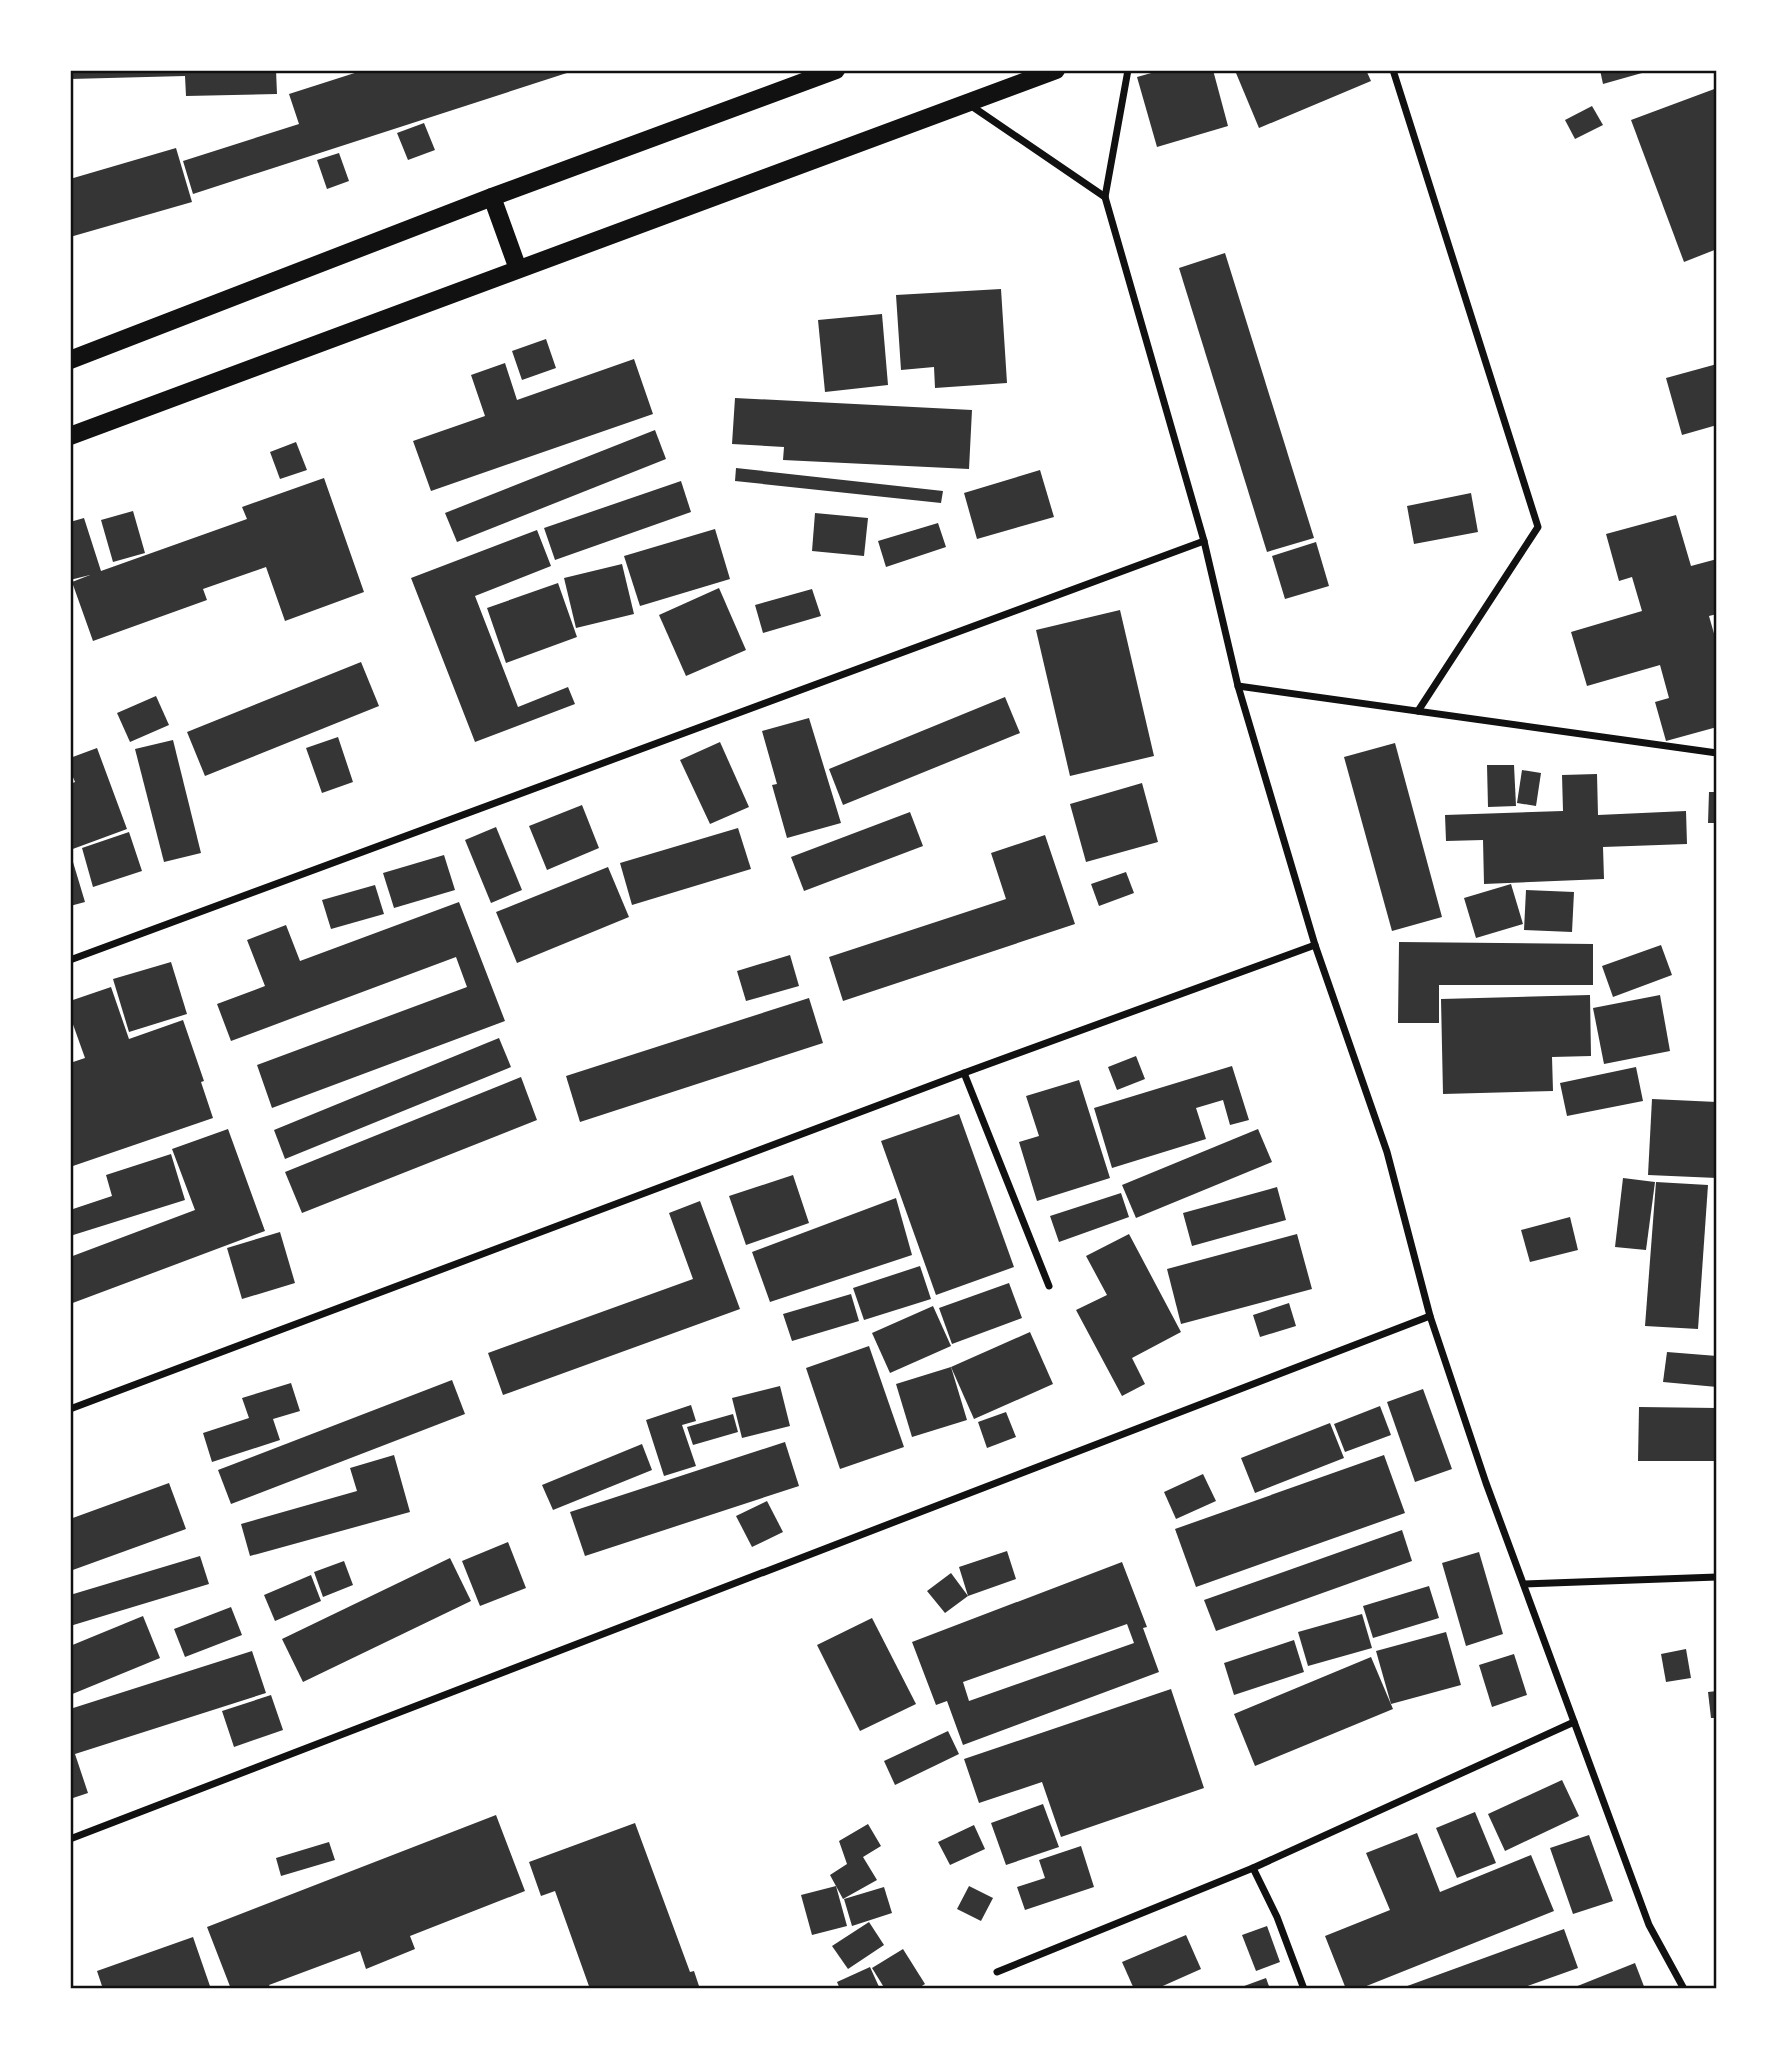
<svg xmlns="http://www.w3.org/2000/svg" width="1787" height="2059" font-family="'DejaVu Sans',sans-serif">
  <rect width="100%" height="100%" fill="#fff"/>
  <g fill="#353535" fill-rule="evenodd">
    <path d="M70,70H276L277,94L186,96L185,76L70,79Z"/>
    <path d="M364,70L573,71L193,194L183,161L299,124L289,94Z"/>
    <path d="M1162,70H1213L1228,126L1157,147L1137,77Z"/>
    <path d="M1243,70H1366L1371,81L1259,128L1236,73Z"/>
    <path d="M1600,70H1649V71L1603,84Z"/>
    <path d="M1717,88V249L1684,262L1631,120Z"/>
    <path d="M1592,106L1603,125L1575,139L1565,120Z"/>
    <path d="M424,123L435,150L408,160L397,133Z"/>
    <path d="M176,148L192,202L70,237V179Z"/>
    <path d="M339,153L349,181L327,189L317,160Z"/>
    <path d="M1225,253L1314,538L1267,552L1179,268Z"/>
    <path d="M1001,289L1007,383L935,388L934,367L901,370L896,295Z"/>
    <path d="M882,314L888,385L825,392L818,320Z"/>
    <path d="M546,339L556,368L522,380L512,351Z"/>
    <path d="M634,359L653,414L431,491L413,441L485,416L471,375L505,363L517,400Z"/>
    <path d="M1717,364V425L1682,435L1666,378Z"/>
    <path d="M735,398L972,410L969,469L783,460L784,447L732,444Z"/>
    <path d="M655,430L666,459L457,542L445,513Z"/>
    <path d="M296,442L307,470L280,479L270,452Z"/>
    <path d="M736,468L943,491L941,503L735,481Z"/>
    <path d="M1040,470L1054,517L977,539L964,493Z"/>
    <path d="M324,478L364,592L285,621L266,567L203,589L207,600L93,641L72,582L90,575L70,580V522L84,518L101,571L247,519L242,507Z"/>
    <path d="M681,481L691,512L555,560L544,528Z"/>
    <path d="M1471,493L1478,532L1414,544L1407,506Z"/>
    <path d="M133,511L145,553L113,562L101,520Z"/>
    <path d="M815,513L868,518L864,556L812,551Z"/>
    <path d="M1676,515L1691,566L1717,559V614L1709,616L1717,644V727L1666,741L1655,702L1669,698L1660,665L1587,686L1571,632L1642,611L1632,577L1619,581L1606,534Z"/>
    <path d="M938,523L946,547L886,567L878,541Z"/>
    <path d="M715,529L730,579L640,606L624,556Z"/>
    <path d="M537,530L551,566L475,596L518,707L568,687L575,704L475,742L411,578Z"/>
    <path d="M1316,542L1329,586L1285,599L1272,556Z"/>
    <path d="M622,564L634,614L576,628L564,578Z"/>
    <path d="M558,583L577,637L506,663L487,608Z"/>
    <path d="M719,588L746,650L686,676L659,615Z"/>
    <path d="M812,589L821,616L763,633L755,605Z"/>
    <path d="M1120,610L1154,756L1070,776L1036,630Z"/>
    <path d="M361,662L379,706L205,776L187,732Z"/>
    <path d="M156,696L169,725L130,742L117,713Z"/>
    <path d="M1005,697L1020,733L843,805L829,769Z"/>
    <path d="M809,718L841,823L787,838L772,785L777,784L762,731Z"/>
    <path d="M338,737L353,782L322,793L306,748Z"/>
    <path d="M173,740L201,853L164,862L135,749Z"/>
    <path d="M720,742L749,807L710,824L680,760Z"/>
    <path d="M1395,743L1442,917L1392,931L1344,757Z"/>
    <path d="M97,748L127,829L70,850V784L75,782L70,770V758Z"/>
    <path d="M1487,765H1514L1516,806L1488,807Z"/>
    <path d="M1522,770L1541,773L1536,806L1517,803Z"/>
    <path d="M1597,774L1598,815L1686,811L1687,844L1603,847L1604,879L1484,884L1483,840L1446,841L1445,815L1563,811L1562,775Z"/>
    <path d="M1142,783L1158,842L1086,862L1070,804Z"/>
    <path d="M1709,792H1717V823H1708Z"/>
    <path d="M582,805L599,848L547,870L529,826Z"/>
    <path d="M910,812L923,846L804,891L791,857Z"/>
    <path d="M496,827L522,890L491,903L465,840Z"/>
    <path d="M738,828L751,869L632,905L620,863Z"/>
    <path d="M129,832L142,871L93,887L82,848Z"/>
    <path d="M1045,835L1075,924L843,1001L829,957L1006,899L991,853Z"/>
    <path d="M444,855L455,890L394,908L383,873Z"/>
    <path d="M73,862L85,902L70,906V863Z"/>
    <path d="M608,867L629,917L517,963L496,912Z"/>
    <path d="M1126,872L1134,893L1099,906L1091,884Z"/>
    <path d="M1511,884L1523,924L1476,938L1464,898Z"/>
    <path d="M375,885L384,914L331,929L322,900Z"/>
    <path d="M1526,890L1574,892L1572,932L1524,930Z"/>
    <path d="M459,902L505,1021L272,1108L257,1065L467,987L456,957L231,1041L217,1004L265,986L247,940L286,925L300,961Z"/>
    <path d="M1399,942L1593,944V985H1439V1023H1398Z"/>
    <path d="M1661,945L1672,975L1613,997L1602,966Z"/>
    <path d="M790,955L799,986L746,1001L737,971Z"/>
    <path d="M171,962L187,1014L129,1032L113,979Z"/>
    <path d="M111,987L129,1039L183,1020L204,1081L201,1082L213,1118L70,1167V1063L85,1058L70,1016V1001Z"/>
    <path d="M1590,995L1591,1056L1552,1057L1553,1091L1443,1094L1441,999Z"/>
    <path d="M1660,995L1670,1051L1604,1064L1593,1008Z"/>
    <path d="M809,998L823,1043L580,1122L566,1076Z"/>
    <path d="M499,1038L511,1067L285,1159L274,1130Z"/>
    <path d="M1136,1056L1145,1079L1117,1090L1108,1067Z"/>
    <path d="M1232,1066L1249,1120L1230,1125L1223,1100L1196,1108L1206,1139L1112,1168L1094,1108Z"/>
    <path d="M1636,1067L1643,1101L1567,1116L1560,1083Z"/>
    <path d="M521,1077L537,1120L302,1213L285,1172Z"/>
    <path d="M1079,1080L1110,1178L1037,1201L1019,1142L1039,1136L1026,1096Z"/>
    <path d="M1652,1099L1717,1102V1178L1648,1175Z"/>
    <path d="M959,1114L1014,1267L936,1295L881,1141Z"/>
    <path d="M228,1129L265,1231L70,1304V1257L195,1210L172,1149Z"/>
    <path d="M1258,1129L1272,1162L1136,1218L1122,1185Z"/>
    <path d="M171,1154L185,1200L70,1236V1210L112,1196L106,1175Z"/>
    <path d="M793,1175L809,1223L746,1245L729,1196Z"/>
    <path d="M1623,1178L1655,1182L1646,1250L1615,1247Z"/>
    <path d="M1656,1182L1708,1185L1698,1329L1645,1326Z"/>
    <path d="M1277,1187L1286,1220L1192,1246L1183,1213Z"/>
    <path d="M1121,1193L1129,1217L1059,1242L1050,1216Z"/>
    <path d="M896,1198L912,1255L770,1302L752,1252Z"/>
    <path d="M700,1201L740,1309L503,1395L488,1353L693,1279L669,1213Z"/>
    <path d="M1570,1217L1578,1250L1530,1262L1521,1230Z"/>
    <path d="M280,1232L295,1283L242,1299L227,1248Z"/>
    <path d="M1129,1234L1181,1332L1132,1358L1145,1384L1122,1396L1076,1310L1107,1295L1086,1256Z"/>
    <path d="M1297,1234L1312,1289L1181,1324L1167,1269Z"/>
    <path d="M920,1266L931,1299L864,1320L853,1288Z"/>
    <path d="M1009,1283L1022,1318L952,1344L939,1308Z"/>
    <path d="M851,1294L859,1321L792,1341L783,1314Z"/>
    <path d="M1289,1303L1296,1326L1260,1337L1253,1315Z"/>
    <path d="M933,1306L951,1346L890,1373L872,1333Z"/>
    <path d="M1030,1332L1053,1384L974,1419L951,1367Z"/>
    <path d="M869,1346L904,1447L840,1469L806,1368Z"/>
    <path d="M1667,1352L1717,1356V1387L1663,1382Z"/>
    <path d="M951,1367L967,1420L912,1437L896,1384Z"/>
    <path d="M452,1380L465,1414L231,1504L218,1470Z"/>
    <path d="M291,1383L300,1411L273,1419L280,1440L212,1462L203,1433L249,1418L242,1398Z"/>
    <path d="M780,1386L790,1426L742,1438L732,1398Z"/>
    <path d="M1423,1389L1452,1469L1415,1482L1387,1402Z"/>
    <path d="M691,1405L696,1421L682,1425L696,1466L664,1476L646,1420Z"/>
    <path d="M1380,1406L1391,1435L1345,1452L1334,1424Z"/>
    <path d="M1639,1407L1717,1408V1461H1638Z"/>
    <path d="M1006,1412L1016,1437L987,1448L978,1422Z"/>
    <path d="M733,1414L738,1432L693,1445L687,1427Z"/>
    <path d="M1330,1423L1344,1458L1255,1493L1241,1458Z"/>
    <path d="M785,1442L799,1486L585,1556L570,1512Z"/>
    <path d="M642,1444L652,1470L553,1510L542,1485Z"/>
    <path d="M394,1455L410,1512L250,1556L241,1524L357,1491L350,1468Z"/>
    <path d="M1384,1455L1405,1513L1196,1587L1175,1529Z"/>
    <path d="M1203,1474L1216,1501L1176,1519L1164,1492Z"/>
    <path d="M169,1483L186,1529L70,1571V1519Z"/>
    <path d="M767,1501L783,1532L752,1547L736,1516Z"/>
    <path d="M1402,1530L1412,1561L1216,1631L1204,1600Z"/>
    <path d="M508,1542L526,1588L480,1606L462,1561Z"/>
    <path d="M1007,1551L1016,1579L968,1596L945,1613L927,1591L951,1573L968,1596L959,1567Z"/>
    <path d="M1479,1552L1503,1634L1466,1646L1442,1563Z"/>
    <path d="M200,1556L209,1584L70,1626V1595Z"/>
    <path d="M450,1558L471,1601L303,1682L282,1639Z"/>
    <path d="M344,1561L353,1585L323,1597L314,1572Z"/>
    <path d="M1122,1562L1147,1627L1143,1628L1159,1672L963,1745L947,1701L936,1705L912,1642ZM1127,1624L1134,1643L969,1701L963,1682Z"/>
    <path d="M311,1575L321,1601L275,1621L264,1595Z"/>
    <path d="M1429,1586L1439,1618L1373,1638L1363,1606Z"/>
    <path d="M231,1607L242,1635L185,1657L174,1629Z"/>
    <path d="M1362,1614L1372,1648L1308,1666L1298,1632Z"/>
    <path d="M143,1616L160,1658L70,1695V1646Z"/>
    <path d="M872,1618L916,1704L860,1731L817,1645Z"/>
    <path d="M1446,1632L1461,1685L1391,1704L1376,1651Z"/>
    <path d="M1294,1640L1304,1672L1234,1695L1224,1663Z"/>
    <path d="M1686,1649L1691,1678L1666,1682L1661,1654Z"/>
    <path d="M252,1651L266,1693L75,1754L88,1793L70,1799V1709Z"/>
    <path d="M1514,1654L1527,1695L1492,1707L1479,1665Z"/>
    <path d="M1371,1657L1393,1709L1255,1766L1234,1714Z"/>
    <path d="M1171,1689L1204,1788L1061,1837L1042,1782L979,1803L964,1759Z"/>
    <path d="M1717,1691V1718H1711L1708,1692Z"/>
    <path d="M271,1695L283,1730L234,1747L222,1711Z"/>
    <path d="M948,1731L959,1754L895,1785L884,1761Z"/>
    <path d="M1562,1780L1579,1816L1505,1851L1488,1814Z"/>
    <path d="M1043,1804L1059,1847L1006,1865L991,1823Z"/>
    <path d="M1475,1812L1496,1863L1457,1878L1436,1828Z"/>
    <path d="M496,1815L525,1891L410,1936L415,1949L366,1969L360,1951L269,1985L271,1989H231L207,1927Z"/>
    <path d="M635,1823L690,1972L694,1971L700,1989H590L555,1891L541,1896L529,1862Z"/>
    <path d="M868,1824L881,1846L863,1857L877,1880L843,1899L830,1875L847,1864L839,1841Z"/>
    <path d="M974,1825L985,1849L950,1865L938,1842Z"/>
    <path d="M1417,1833L1440,1892L1531,1855L1554,1911L1359,1989H1346L1325,1936L1390,1910L1366,1853Z"/>
    <path d="M1589,1835L1613,1901L1573,1914L1550,1848Z"/>
    <path d="M329,1842L335,1860L281,1876L276,1858Z"/>
    <path d="M1081,1846L1094,1887L1025,1910L1017,1887L1045,1878L1039,1860Z"/>
    <path d="M836,1886L847,1926L812,1935L801,1895Z"/>
    <path d="M969,1886L993,1898L981,1921L957,1909Z"/>
    <path d="M884,1887L892,1913L852,1926L844,1899Z"/>
    <path d="M869,1922L884,1945L848,1969L832,1946Z"/>
    <path d="M1267,1926L1280,1962L1256,1971L1242,1935Z"/>
    <path d="M1564,1929L1578,1968L1519,1989H1399Z"/>
    <path d="M1186,1935L1201,1969L1156,1989H1134L1122,1962Z"/>
    <path d="M193,1937L211,1989H103L97,1971Z"/>
    <path d="M903,1949L925,1984L917,1989H885L872,1968Z"/>
    <path d="M1635,1963L1645,1989H1570Z"/>
    <path d="M870,1967L880,1989H840L837,1982Z"/>
    <path d="M1266,1978L1270,1989H1236Z"/>
  </g>
  <g fill="none" stroke-linecap="round" stroke-linejoin="round">
    <g stroke="#111" stroke-width="7">
      <path d="M1128,70L1105,197L1204,541L1238,686L1315,945L1387,1152L1430,1316L1486,1483L1649,1925L1684,1989"/>
      <path d="M1393,70L1538,527L1418,711"/>
      <path d="M970,105L1105,197"/>
      <path d="M1238,686L1717,753"/>
      <path d="M70,960L1204,541"/>
      <path d="M964,1073L1049,1286"/>
      <path d="M70,1409L964,1073L1315,945"/>
      <path d="M1524,1584L1717,1577"/>
      <path d="M70,1839L1430,1316"/>
      <path d="M997,1972L1253,1868"/>
      <path d="M1304,1989L1277,1917L1253,1868L1574,1722"/>
    </g>
    <g stroke="#111" stroke-width="18">
      <path d="M492,197L518,269"/>
      <path d="M70,360L492,197L836,70"/>
      <path d="M70,436L1056,70"/>
    </g>
  </g>
  <rect width="1787" height="2059" fill="none" stroke="#ffffff" stroke-width="144"/>
  <rect x="72" y="72" width="1643" height="1915" fill="none" stroke="#111" stroke-width="2.5"/>
</svg>
